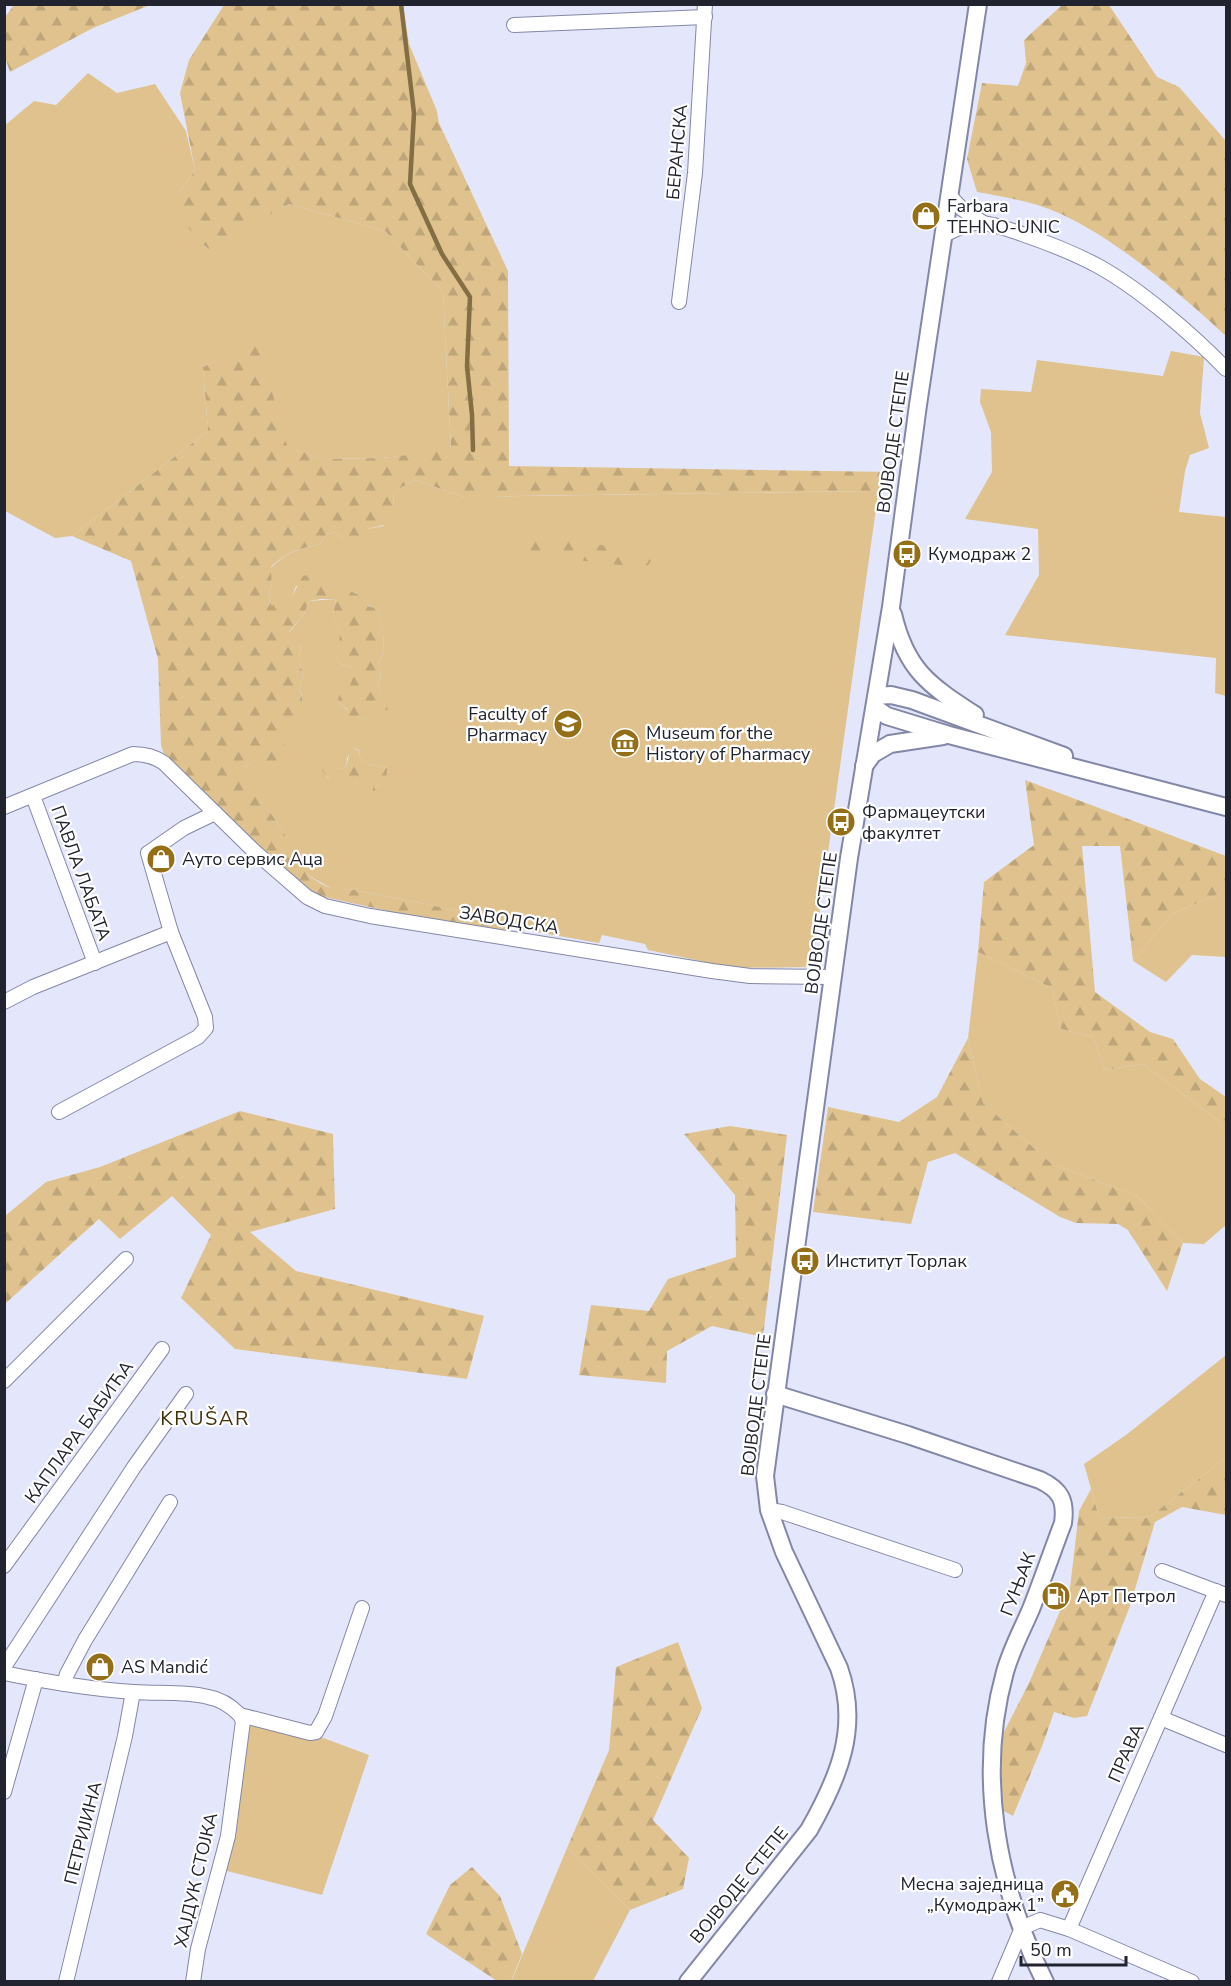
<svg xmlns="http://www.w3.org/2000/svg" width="1231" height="1986" font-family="'Nunito Sans',sans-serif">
  <defs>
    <pattern id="forest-firs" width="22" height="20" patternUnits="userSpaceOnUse" patternTransform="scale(1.5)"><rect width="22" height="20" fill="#dfc28d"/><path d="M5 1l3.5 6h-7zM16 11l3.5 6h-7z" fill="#bfa67a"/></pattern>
  </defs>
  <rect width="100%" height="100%" fill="#e4e7fc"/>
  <g fill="#dfc28d" fill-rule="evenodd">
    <path d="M88,73L117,93L155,84L186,131L195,170L177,196L207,249L289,204L385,231L443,292L451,451L382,458L322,459L286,446L258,341L203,367L208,431L72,536L55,538L5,511L4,126L34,101L56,105Z"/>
    <path d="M1171,351L1204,357L1200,413L1209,448L1190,455L1185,471L1179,512L1226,517V696L1215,693L1216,658L1005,635L1039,575L1038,529L965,519L992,472L991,432L980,402L981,389L1031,392L1037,360L1163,376Z"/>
    <path d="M415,480L464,497L875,491L880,480L812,967L734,968L648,950L645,944L602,935L599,943L508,927L491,917L349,889L336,891L306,874L286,836L270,812L244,785V767C267,752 293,734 295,705L303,700L300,689L303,675L299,659L301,644L289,633L304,614L309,601L336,599L333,615C346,639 336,641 338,663L353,668L354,682L338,702L360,721L387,709L378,685C384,671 378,672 380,662C380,658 383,656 383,652C385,637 382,624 377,609C363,605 368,602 359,595C346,585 312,587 296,586L291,599L272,606L268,596L272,584L271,568C286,552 299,549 320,544L327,534L335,532L344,539L368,529L383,526L394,508L393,492ZM354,748L359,750L360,758L369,764L387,768L377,781L378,790H373V780L364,777L356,781L353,786L327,777L334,767L339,769L346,767L347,758Z"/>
    <path d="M1226,891V957L1192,955L1166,982L1133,961L1172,914Z"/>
    <path d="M978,952L1052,988L1061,1029L1093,1037L1105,1070L1143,1064L1216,1119L1226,1131V1225L1204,1244L1183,1243L1137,1196L1052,1164L983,1103L968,1038Z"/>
    <path d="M1226,1355V1458L1148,1518L1099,1517L1084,1464L1126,1435Z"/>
    <path d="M243,1721L310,1733L369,1755L322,1895L219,1869Z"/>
    <path d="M567,1848L630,1910L593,1981L511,1982Z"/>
  </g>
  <g fill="url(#forest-firs)">
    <path d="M1063,4L1109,5L1157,77L1179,87L1226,141V336C1179,293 1119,241 1061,214C1035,202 1005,197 977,192L967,159L982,83L1018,86L1026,63L1024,40Z"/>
    <path d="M14,5V4L150,5L93,28L10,72L5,58V17Z"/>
    <path d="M224,5H403L409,44L437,111L439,123L508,271L509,466L892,472L889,482L876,491L511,496L473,498L464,497L415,480L393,492L394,508L391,523L368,529L359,543L344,539L335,532L327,534L320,544C299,549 286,552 271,567L272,584L268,596L272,606L279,598H291L303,576L319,572L328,575L325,586L347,589L359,595L364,588L369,591L368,606L377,609C382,624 385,636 383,652C383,655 380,658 380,661C378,672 384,671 378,685L388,709L360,721L350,719L348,710L338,702L339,695C351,688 353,682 353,668L338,663C335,641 346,639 333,615L336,599H321L309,601L304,614L289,632L296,635L301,644L299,659L303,675L300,690L303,701L295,705V718L282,737L287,757L279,764L267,763L261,756L244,767L245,785L270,812L286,836L306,861V874C322,884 331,892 349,889L491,917L508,927L504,934L429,920L315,895L285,873L165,757L161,745L158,659L131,561L72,536L208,431L203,367L258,340L287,446L322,459L382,458L451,450L443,292L385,231L289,204L208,249L178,217L177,196L195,170L180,93L189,60Z"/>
    <path d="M523,538H541L561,543L566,539L586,545H602L619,552H636L647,556L651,561L646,568L515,553L513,540Z"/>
    <path d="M354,748L359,751L360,758L369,764L387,768L386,784L377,782L378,789L384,794L382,799L378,800L370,794L373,790V780L364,778L356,781L353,786C340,784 329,781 322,770L327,763L339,769L346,767L350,751Z"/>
    <path d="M1025,780L1226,856V891L1172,914L1133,961L1120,846H1082L1095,992L1150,1032L1173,1039L1200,1079L1226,1097V1131L1216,1119L1143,1064L1105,1070L1093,1037L1061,1029L1052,988L978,952L984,882L1034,845Z"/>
    <path d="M968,1038L983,1103L1052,1164L1137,1196L1183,1243L1167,1291L1128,1230L1118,1224L1076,1223L1060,1217L955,1153L928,1162L911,1224L813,1212L828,1107L899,1122L937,1097Z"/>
    <path d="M240,1111L333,1134L335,1209L250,1232L296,1271L484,1316L467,1379L235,1349L181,1298L211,1235L172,1196L120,1239L99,1219L6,1303L5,1302V1216L46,1182L100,1167Z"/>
    <path d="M730,1126L787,1135L763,1337L712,1326L667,1351L666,1383L579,1375L591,1305L649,1311L668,1279L736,1257L735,1195L684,1134Z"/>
    <path d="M1226,1458V1515L1182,1507L1155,1522L1130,1606L1087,1716L1074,1718L1054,1712L1043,1744L1013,1816L1000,1809L1002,1736L1029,1683L1070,1588L1079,1511L1091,1489L1099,1517L1148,1518Z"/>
    <path d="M678,1642L702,1708L653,1820L689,1858L683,1889L630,1910L567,1848L609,1750L616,1667Z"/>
    <path d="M472,1867L500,1896L522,1954L511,1981H497L426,1934L450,1885Z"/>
  </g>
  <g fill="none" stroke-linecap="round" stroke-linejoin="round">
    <path stroke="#846e44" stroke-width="4.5" d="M401,4L414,113L410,184L442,254L470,297L467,366L472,415L473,450"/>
    <g stroke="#8387a7" stroke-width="16">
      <g id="minor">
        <path d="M514,25L705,17"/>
        <path d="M949,195L962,209L982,222"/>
        <path d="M944,235C955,230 970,221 982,223C995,224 1010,230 1022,234C1048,243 1074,253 1098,266C1140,289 1193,335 1226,369"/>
        <path d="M679,302L695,173L705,4"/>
        <path d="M33,796L95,963"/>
        <path d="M4,807L133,754C145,754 154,756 164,763L254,851L307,897L325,906L370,916L712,971L750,976L833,977"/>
        <path d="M4,1002L33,987L171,932"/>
        <path d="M59,1112L198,1037L206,1028L205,1017L171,932L148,853L184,828L215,813"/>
        <path d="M4,1381L126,1259"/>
        <path d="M769,1510L782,1512L955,1570"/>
        <path d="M4,1566L162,1349"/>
        <path d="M1162,1571L1226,1595"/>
        <path d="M4,1667L134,1467L186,1394"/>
        <path d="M4,1673C47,1682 90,1689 134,1692C158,1694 184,1691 208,1697C221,1699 231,1706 240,1715L310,1733L316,1732L325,1716L362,1608"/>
        <path d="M64,1684L67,1674L85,1640L170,1502"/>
        <path d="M1161,1718L1226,1745"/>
        <path d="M4,1792L36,1679"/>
        <path d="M1069,1929L1216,1591"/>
        <path d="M66,1982L125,1736L133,1692"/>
        <path d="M193,1982L198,1949L228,1836L243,1721L240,1715"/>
        <path d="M999,1982L1022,1928L1040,1920L1069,1929L1192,1982"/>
      </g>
    </g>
    <g stroke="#8387a7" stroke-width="20">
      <g id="tertiary">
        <path d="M893,614C906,670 929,685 975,715"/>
        <path d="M877,696L891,695L912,700L1064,756"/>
        <path d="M875,708L887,716L949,735L1226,807"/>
        <path d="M864,766L873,754L890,744L943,736"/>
        <path d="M775,1394L908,1435L1040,1480C1061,1490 1066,1501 1063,1523C1052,1552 1042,1581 1031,1609C1022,1630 1011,1650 1005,1672C976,1776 997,1886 1045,1982"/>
        <path d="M688,1982L809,1830C839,1777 860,1727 839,1668L784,1552L769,1510L765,1476L849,858L891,607L918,405L978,4"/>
      </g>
    </g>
    <use href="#minor" stroke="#fff" stroke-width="14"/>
    <use href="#tertiary" stroke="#fff" stroke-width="16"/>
  </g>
  <defs>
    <g id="shop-disc" transform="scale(1.5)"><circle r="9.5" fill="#956f18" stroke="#fff"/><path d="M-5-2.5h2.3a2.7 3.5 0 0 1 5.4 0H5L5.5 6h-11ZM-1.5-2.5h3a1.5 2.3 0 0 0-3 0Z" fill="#fff"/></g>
    <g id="bus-disc" transform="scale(1.5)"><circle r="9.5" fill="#956f18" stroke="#fff"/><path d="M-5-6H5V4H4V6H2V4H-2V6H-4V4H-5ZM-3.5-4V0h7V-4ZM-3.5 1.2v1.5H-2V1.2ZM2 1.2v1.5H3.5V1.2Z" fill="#fff"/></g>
    <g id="university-disc" transform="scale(1.5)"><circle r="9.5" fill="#956f18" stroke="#fff"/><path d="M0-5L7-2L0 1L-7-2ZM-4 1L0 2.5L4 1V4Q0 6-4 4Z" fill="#fff"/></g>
    <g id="museum-disc" transform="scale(1.5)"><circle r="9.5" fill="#956f18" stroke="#fff"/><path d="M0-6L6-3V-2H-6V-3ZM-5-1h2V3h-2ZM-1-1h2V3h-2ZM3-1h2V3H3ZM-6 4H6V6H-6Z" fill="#fff"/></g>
    <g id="fuel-disc" transform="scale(1.5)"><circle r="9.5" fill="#956f18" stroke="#fff"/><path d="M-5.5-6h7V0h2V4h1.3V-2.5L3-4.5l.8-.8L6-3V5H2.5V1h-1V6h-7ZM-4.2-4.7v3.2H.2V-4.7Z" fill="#fff"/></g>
    <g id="civic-disc" transform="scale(1.5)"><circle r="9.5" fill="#956f18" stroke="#fff"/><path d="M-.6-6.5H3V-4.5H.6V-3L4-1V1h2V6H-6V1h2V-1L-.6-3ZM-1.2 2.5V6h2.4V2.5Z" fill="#fff"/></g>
  </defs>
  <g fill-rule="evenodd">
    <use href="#shop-disc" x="926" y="216"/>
    <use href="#bus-disc" x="907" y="554"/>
    <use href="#university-disc" x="568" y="724"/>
    <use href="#museum-disc" x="625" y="743"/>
    <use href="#bus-disc" x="841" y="822"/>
    <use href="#shop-disc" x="161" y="859"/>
    <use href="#bus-disc" x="805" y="1261"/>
    <use href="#fuel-disc" x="1056" y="1596"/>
    <use href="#shop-disc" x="100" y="1667"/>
    <use href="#civic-disc" x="1065" y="1894"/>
  </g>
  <g text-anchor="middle" stroke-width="4.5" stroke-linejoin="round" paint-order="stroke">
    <g font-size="18" fill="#21232f" stroke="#fff">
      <text transform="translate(677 152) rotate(-85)" y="6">БЕРАНСКА</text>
      <text transform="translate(893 442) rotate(-82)" y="6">ВОЈВОДЕ СТЕПЕ</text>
      <text transform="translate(81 873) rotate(70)" y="6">ПАВЛА ЛАБАТА</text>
      <text transform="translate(509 920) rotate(9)" y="6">ЗАВОДСКА</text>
      <text transform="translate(821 923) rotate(-82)" y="6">ВОЈВОДЕ СТЕПЕ</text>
      <text transform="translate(756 1405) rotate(-83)" y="6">ВОЈВОДЕ СТЕПЕ</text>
      <text transform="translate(79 1432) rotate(-54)" y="6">КАПЛАРА БАБИЋА</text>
      <text transform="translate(1018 1584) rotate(-69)" y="6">ГУЊАК</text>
      <text transform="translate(1126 1753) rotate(-66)" y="6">ПРАВА</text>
      <text transform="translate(83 1833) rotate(-76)" y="6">ПЕТРИЈИНА</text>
      <text transform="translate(196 1880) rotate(-77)" y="6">ХАЈДУК СТОЈКА</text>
      <text transform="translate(739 1885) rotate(-51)" y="6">ВОЈВОДЕ СТЕПЕ</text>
    </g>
    <g font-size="18" fill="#21232f" stroke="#fff" text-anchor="start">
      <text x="947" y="212">Farbara<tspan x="947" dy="21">TEHNO-UNIC</tspan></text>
      <text x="928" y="560">Кумодраж 2</text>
      <text x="547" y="720" text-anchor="end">Faculty of<tspan x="547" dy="21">Pharmacy</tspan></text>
      <text x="646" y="739">Museum for the<tspan x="646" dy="21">History of Pharmacy</tspan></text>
      <text x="862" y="818">Фармацеутски<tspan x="862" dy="21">факултет</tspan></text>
      <text x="182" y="865">Ауто сервис Аца</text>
      <text x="826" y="1267">Институт Торлак</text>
      <text x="1077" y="1602">Арт Петрол</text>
      <text x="121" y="1673">AS Mandić</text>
      <text x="1044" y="1890" text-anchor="end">Месна заједница<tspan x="1044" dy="21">„Кумодраж 1”</tspan></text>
    </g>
    <g font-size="20" letter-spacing="1.5" fill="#423008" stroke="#fff">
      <text x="205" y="1425">KRUŠAR</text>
    </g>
  </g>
  <rect width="1231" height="1986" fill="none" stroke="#21232f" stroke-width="12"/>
  <path d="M1021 1956v9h105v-9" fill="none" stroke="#21232f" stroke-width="3"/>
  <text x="1030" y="1956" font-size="18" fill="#21232f" stroke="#ffffff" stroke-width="4.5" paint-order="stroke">50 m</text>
</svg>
